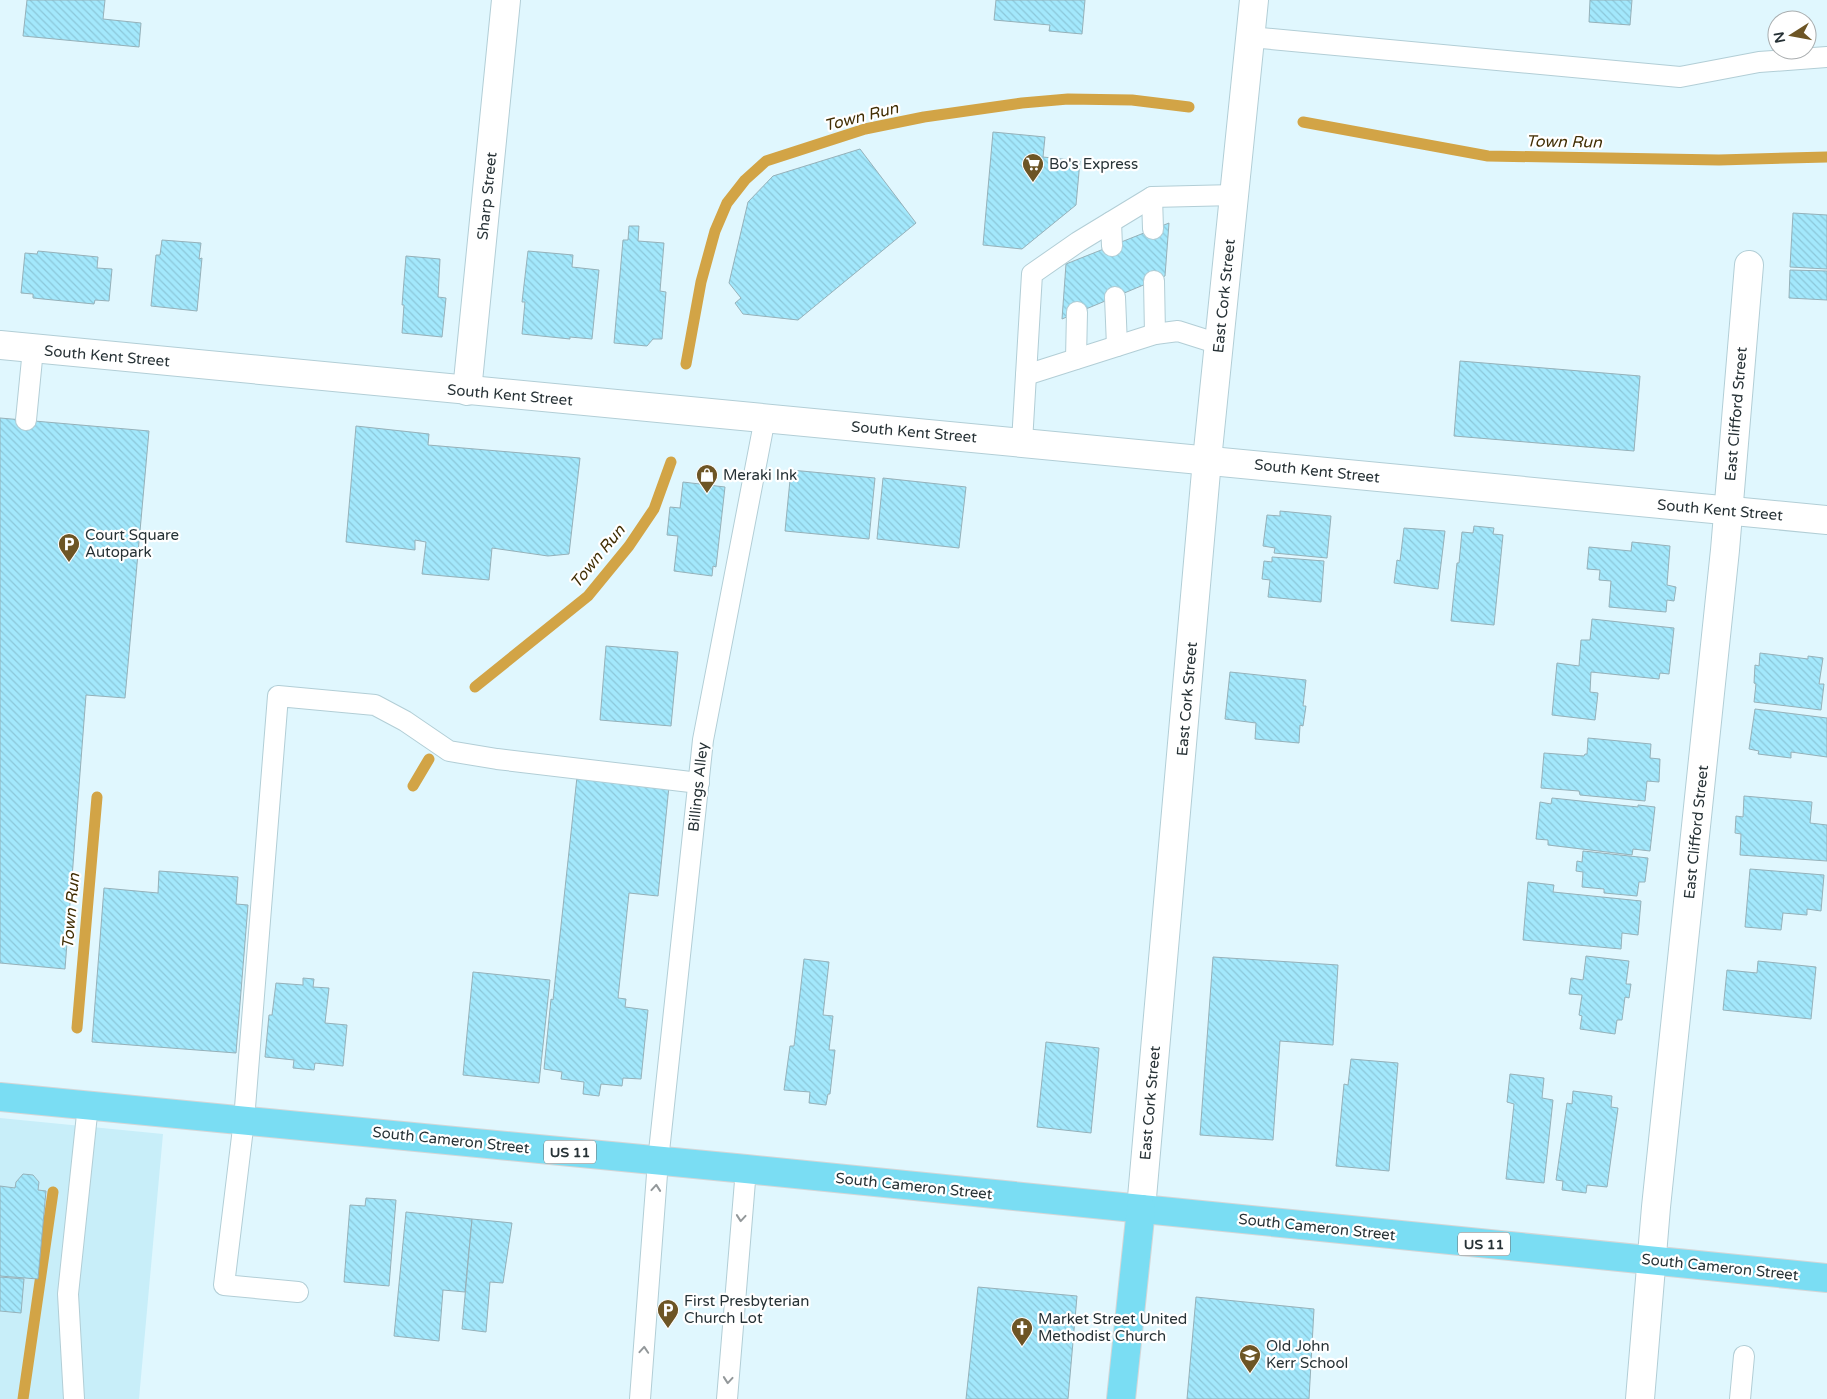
<svg xmlns="http://www.w3.org/2000/svg" width="1827" height="1399" font-family="'Varela Round',sans-serif">
  <defs>
    <pattern id="building-back-hatch" width="6" height="6" patternUnits="userSpaceOnUse" patternTransform="scale(1.25)"><rect width="6" height="6" fill="#a3e8fc"/><path d="M-1 5l2 2M0 0l6 6M5-1l2 2" fill="none" stroke="#8cc7d9"/></pattern>
  </defs>
  <rect width="100%" height="100%" fill="#e0f7fe"/>
  <path fill="#c8eef9" d="M0,1118L163,1134L139,1399H0Z"/>
  <g fill="none" stroke-linecap="round" stroke-linejoin="round">
    <g stroke="#d2a446" stroke-width="11">
      <path d="M1303,122L1488,156L1719,160L1827,157"/>
      <path d="M686,364L701,282L715,231L727,203L745,180L766,161L865,129L924,117L1022,103L1068,99L1132,100L1189,107"/>
      <path d="M475,687L588,596L629,546L654,509L671,462"/>
      <path d="M413,786L429,759"/>
      <path d="M77,1028L97,797"/>
      <path d="M23,1399L53,1192"/>
    </g>
  </g>
  <g fill="url(#building-back-hatch)" stroke="#96b1b9">
    <path d="M27,0H105L103,19L141,23L139,47L23,36Z"/>
    <path d="M996,0H1085L1082,34L1049,31L1050,25L994,20Z"/>
    <path d="M1590,0H1632L1630,25L1589,22Z"/>
    <path d="M993,132L1045,137L1043,157L1080,161L1076,205L1022,249L983,245Z"/>
    <path d="M860,149L916,223L798,320L743,314L735,303L741,298L729,283L748,202L773,176Z"/>
    <path d="M1793,213L1827,215V269L1790,267Z"/>
    <path d="M1169,223L1165,276L1062,319L1066,264Z"/>
    <path d="M629,226H639L638,241L664,243L660,291L666,292L662,339H653L647,346L614,343L623,240H628Z"/>
    <path d="M162,240L201,243L199,259L202,258L197,311L151,306L156,255H160Z"/>
    <path d="M38,251L98,257L97,268L112,269L109,301L95,300L94,304L33,298V294L21,293L25,253L37,254Z"/>
    <path d="M528,251L573,255L572,267L599,270L592,339L570,337V339L522,334L525,302H522Z"/>
    <path d="M406,256L440,259L438,297L446,298L442,337L402,333L404,305H402Z"/>
    <path d="M1790,270L1827,271V300L1789,298Z"/>
    <path d="M1460,361L1640,376L1634,451L1454,436Z"/>
    <path d="M0,418L149,431L125,698L86,695L65,969L0,963Z"/>
    <path d="M356,426L429,434L428,445L580,458L569,554L548,556L492,548L489,580L422,574L426,542L415,540V550L346,542Z"/>
    <path d="M791,470L875,478L869,539L785,531Z"/>
    <path d="M883,478L966,487L959,548L877,539Z"/>
    <path d="M683,482L725,487L716,567L713,566L712,576L674,571L678,536L667,535L670,507L680,508Z"/>
    <path d="M1280,511L1331,516L1327,558L1274,553L1275,548L1263,546L1267,515L1280,516Z"/>
    <path d="M1474,526L1494,528L1493,534L1503,535L1494,625L1451,621L1457,563H1459L1462,532L1473,533Z"/>
    <path d="M1404,528L1445,531L1438,589L1394,583L1397,560L1400,561Z"/>
    <path d="M1632,542L1670,546L1667,585L1676,587L1674,601L1667,600L1666,612L1609,607L1611,581L1599,580L1600,570L1587,569L1589,547L1631,551Z"/>
    <path d="M1272,557L1324,561L1321,602L1268,597L1270,580L1262,579L1264,561L1272,562Z"/>
    <path d="M1592,619L1674,628L1669,674L1660,673L1659,679L1591,672L1590,692L1598,693L1595,720L1552,715L1557,663L1579,666L1581,640H1590Z"/>
    <path d="M606,646L678,652L671,726L600,720Z"/>
    <path d="M1760,653L1808,659V656L1823,658L1819,684H1824L1821,710L1754,702L1756,684L1754,683L1755,665L1759,666Z"/>
    <path d="M1230,672L1306,680L1303,706H1306L1303,726L1300,725L1299,743L1255,739L1256,723L1225,719Z"/>
    <path d="M1755,709L1827,718V757L1791,752V758L1758,754L1759,751L1749,749Z"/>
    <path d="M1588,738L1651,744L1650,758L1660,759L1659,782L1647,781L1645,801L1580,795L1579,791L1541,788L1544,753L1584,756L1585,754H1587Z"/>
    <path d="M577,777L669,786L658,896L629,893L618,998L626,999L625,1007L648,1010L641,1079L623,1078L622,1086L601,1084L599,1096L583,1094L584,1082L561,1079L562,1072L544,1069L551,999L553,1000Z"/>
    <path d="M1744,796L1812,802L1810,823L1827,825V861L1740,855L1741,834L1735,833L1736,816L1743,817Z"/>
    <path d="M1552,798L1638,807V805L1655,807L1650,851L1633,849L1632,855L1548,845V840L1536,839L1540,802L1551,804Z"/>
    <path d="M1583,851L1648,858L1645,882H1639L1637,896L1604,893V889L1582,887L1583,872L1576,871L1577,861L1582,862Z"/>
    <path d="M1750,869L1824,875L1821,911L1807,909V915L1783,913L1781,930L1745,927Z"/>
    <path d="M159,871L238,877L236,904L248,905L236,1053L92,1042L104,888L158,893Z"/>
    <path d="M1528,882L1554,885L1553,892L1641,901L1638,935L1622,933L1621,949L1523,940Z"/>
    <path d="M1586,956L1629,961L1626,984H1631L1629,998L1625,997L1622,1020H1617L1615,1034L1580,1029L1582,1016L1579,1015L1582,995L1569,994L1571,978L1583,980Z"/>
    <path d="M1213,957L1338,965L1333,1045L1280,1041L1273,1140L1200,1135Z"/>
    <path d="M804,959L829,962L823,1015L833,1016L829,1050H835L830,1094H828L826,1105L809,1103L810,1092L784,1090L790,1046H794Z"/>
    <path d="M1758,961L1816,967L1811,1019L1723,1010L1727,970L1757,973Z"/>
    <path d="M473,972L550,980L539,1083L463,1075Z"/>
    <path d="M303,978L314,979L313,987L329,988L325,1023L347,1025L343,1066L315,1063L314,1070L293,1068L294,1060L265,1057L269,1015H272L276,983L303,985Z"/>
    <path d="M1046,1042L1099,1048L1091,1133L1037,1127Z"/>
    <path d="M1351,1059L1398,1063L1389,1171L1336,1166L1344,1084L1348,1085Z"/>
    <path d="M1510,1074L1544,1078L1542,1098L1553,1100L1544,1183L1506,1179L1514,1104L1507,1102Z"/>
    <path d="M1573,1091L1612,1096L1611,1107L1618,1108L1607,1187L1587,1185L1586,1193L1562,1190L1563,1181L1556,1180L1567,1103L1572,1104Z"/>
    <path d="M23,1174L33,1175L39,1182L38,1190L46,1191L38,1279L0,1276V1186L15,1188L16,1182Z"/>
    <path d="M366,1198L396,1200L389,1286L344,1282L350,1205L365,1206Z"/>
    <path d="M406,1212L472,1219L465,1292L443,1290L439,1341L394,1336Z"/>
    <path d="M472,1219L512,1223L503,1283L490,1282L486,1332L462,1329Z"/>
    <path d="M0,1277L24,1279L21,1313L0,1311Z"/>
    <path d="M978,1287L1077,1296L1068,1399H966Z"/>
    <path d="M1196,1297L1314,1309L1309,1399H1187Z"/>
  </g>
  <g fill="none" stroke-linecap="round" stroke-linejoin="round">
    <g stroke="#b2ced6" stroke-width="22">
      <g id="service">
        <path d="M1250,37L1680,77L1759,62L1827,57"/>
        <path d="M1152,197L1153,229"/>
        <path d="M1111,222L1112,246"/>
        <path d="M1154,281L1155,334"/>
        <path d="M1115,297L1117,346"/>
        <path d="M1076,359L1077,312"/>
        <path d="M1026,375L1155,334L1178,331L1219,344"/>
        <path d="M26,420L33,349"/>
        <path d="M1022,442L1032,274L1078,242L1152,197L1235,195"/>
        <path d="M298,1292L224,1285L244,1120L278,696L375,705L405,721L449,751L497,759L699,783"/>
        <path d="M74,1399L68,1294L88,1105"/>
        <path d="M640,1399L658,1161L703,740L765,418"/>
        <path d="M727,1399L746,1169"/>
        <path d="M1740,1399L1744,1356"/>
      </g>
    </g>
    <g stroke="#b2ced6" stroke-width="30">
      <g id="minor">
        <path d="M467,391L506,0"/>
        <path d="M1640,1399L1656,1207L1725,550L1749,265"/>
      </g>
    </g>
    <g stroke="#b2ced6" stroke-width="30">
      <path id="tertiary" d="M0,345L1827,520"/>
    </g>
    <g stroke="#b2ced6" stroke-width="30">
      <path id="secondary" d="M1141,1209L1207,460L1254,0"/>
    </g>
    <g stroke="#d4d6d7" stroke-width="30">
      <g id="primary">
        <path d="M0,1097L746,1169L1827,1278"/>
        <path d="M1121,1399L1141,1209"/>
      </g>
    </g>
    <use href="#service" stroke="#fff" stroke-width="20"/>
    <use href="#minor" stroke="#fff" stroke-width="28"/>
    <use href="#tertiary" stroke="#fff" stroke-width="28"/>
    <use href="#secondary" stroke="#fff" stroke-width="28"/>
    <use href="#primary" stroke="#7addf3" stroke-width="28"/>
  </g>
  <defs><path id="oneway-chevron" d="M-2-3.5L2.5 0L-2 3.5" fill="none" stroke-width="1.6" stroke-linecap="round" stroke-linejoin="round" transform="scale(1.25)"/></defs>
  <g stroke="#93989a">
    <use href="#oneway-chevron" transform="translate(656 1188) rotate(-85)"/>
    <use href="#oneway-chevron" transform="translate(741 1218) rotate(95)"/>
    <use href="#oneway-chevron" transform="translate(644 1350) rotate(-86)"/>
    <use href="#oneway-chevron" transform="translate(728 1380) rotate(95)"/>
  </g>
  <defs>
    <g id="supermarket-pin" transform="scale(1.125)"><path d="M0 17L-7.5 6A9.5 9.5 0 1 1 7.5 6Z" fill="#6d5525" stroke="#fff"/><path d="M-6-5.5h2.5l.6 2H6L4.5 2H-2.5L-4.4-4H-6ZM-1.5 3.2a1.3 1.3 0 1 0 .1 0ZM3 3.2a1.3 1.3 0 1 0 .1 0Z" fill="#fff"/></g>
    <g id="shop-pin" transform="scale(1.125)"><path d="M0 17L-7.5 6A9.5 9.5 0 1 1 7.5 6Z" fill="#6d5525" stroke="#fff"/><path d="M-5-2.5h2.3a2.7 3.5 0 0 1 5.4 0H5L5.5 6h-11ZM-1.5-2.5h3a1.5 2.3 0 0 0-3 0Z" fill="#fff"/></g>
    <g id="parking-pin" transform="scale(1.125)"><path d="M0 17L-7.5 6A9.5 9.5 0 1 1 7.5 6Z" fill="#6d5525" stroke="#fff"/><path d="M-3.5-5.5H1a3.5 3.5 0 0 1 0 7H-1V5.5H-3.5ZM-1-3.4V-.6H.8a1.4 1.4 0 0 0 0-2.8Z" fill="#fff"/></g>
    <g id="church-pin" transform="scale(1.125)"><path d="M0 17L-7.5 6A9.5 9.5 0 1 1 7.5 6Z" fill="#6d5525" stroke="#fff"/><path d="M-1.2-6h2.4v3.5h3.3v2.4h-3.3V6h-2.4V-.1h-3.3v-2.4h3.3Z" fill="#fff"/></g>
    <g id="university-pin" transform="scale(1.125)"><path d="M0 17L-7.5 6A9.5 9.5 0 1 1 7.5 6Z" fill="#6d5525" stroke="#fff"/><path d="M0-5L7-2L0 1L-7-2ZM-4 1L0 2.5L4 1V4Q0 6-4 4Z" fill="#fff"/></g>
  </defs>
  <g fill-rule="evenodd">
    <use href="#supermarket-pin" x="1033" y="164"/>
    <use href="#shop-pin" x="707" y="475"/>
    <use href="#parking-pin" x="69" y="544"/>
    <use href="#parking-pin" x="668" y="1310"/>
    <use href="#church-pin" x="1022" y="1328"/>
    <use href="#university-pin" x="1250" y="1355"/>
  </g>
  <g text-anchor="middle" stroke-width="4.5" stroke-linejoin="round" paint-order="stroke">
    <g fill="#fff" stroke="#687072" stroke-width="1">
      <rect x="544" y="1140.5" width="52" height="23" rx="4"/>
      <rect x="1458" y="1232.5" width="52" height="23" rx="4"/>
    </g>
    <g font-size="14" font-weight="bold" fill="#273236">
      <text x="570" y="1157">US 11</text>
      <text x="1484" y="1249">US 11</text>
    </g>
    <g font-size="15" fill="#273236" stroke="#fff" text-anchor="start">
      <text x="1049" y="169">Bo's Express</text>
      <text x="723" y="480">Meraki Ink</text>
      <text x="85" y="540">Court Square<tspan x="85" dy="17">Autopark</tspan></text>
      <text x="684" y="1306">First Presbyterian<tspan x="684" dy="17">Church Lot</tspan></text>
      <text x="1038" y="1324">Market Street United<tspan x="1038" dy="17">Methodist Church</tspan></text>
      <text x="1266" y="1351">Old John<tspan x="1266" dy="17">Kerr School</tspan></text>
    </g>
    <g font-size="15" fill="#273236" stroke="#fff">
      <text transform="translate(487 196) rotate(-84)" y="5">Sharp Street</text>
      <text transform="translate(1224 296) rotate(-84)" y="5">East Cork Street</text>
      <text transform="translate(107 356) rotate(5)" y="5">South Kent Street</text>
      <text transform="translate(510 395) rotate(5)" y="5">South Kent Street</text>
      <text transform="translate(1736 414) rotate(-85)" y="5">East Clifford Street</text>
      <text transform="translate(914 432) rotate(5)" y="5">South Kent Street</text>
      <text transform="translate(1317 471) rotate(6)" y="5">South Kent Street</text>
      <text transform="translate(1720 510) rotate(5)" y="5">South Kent Street</text>
      <text transform="translate(1187 699) rotate(-85)" y="5">East Cork Street</text>
      <text transform="translate(698 787) rotate(-84)" y="5">Billings Alley</text>
      <text transform="translate(1696 832) rotate(-84)" y="5">East Clifford Street</text>
      <text transform="translate(1150 1103) rotate(-85)" y="5">East Cork Street</text>
      <text transform="translate(451 1140) rotate(6)" y="5">South Cameron Street</text>
      <text transform="translate(914 1186) rotate(6)" y="5">South Cameron Street</text>
      <text transform="translate(1317 1227) rotate(6)" y="5">South Cameron Street</text>
      <text transform="translate(1720 1267) rotate(6)" y="5">South Cameron Street</text>
    </g>
    <g font-size="16" font-style="italic" fill="#422f05" stroke="#fff">
      <text transform="translate(861 116) rotate(-14)" y="6">Town Run</text>
      <text transform="translate(1564 141) rotate(1)" y="6">Town Run</text>
      <text transform="translate(597 556) rotate(-51)" y="6">Town Run</text>
      <text transform="translate(70 911) rotate(-85)" y="6">Town Run</text>
    </g>
  </g>
  <g transform="translate(1792 35) rotate(259)"><circle r="24" fill="#ffffff" stroke="#a9adaf"/>
  <path d="M0-4L9 19L0 12L-9 19Z" fill="#6d5525"/>
  <text y="-8" font-size="14" font-weight="bold" text-anchor="middle" fill="#273236">N</text>
  </g>
</svg>
